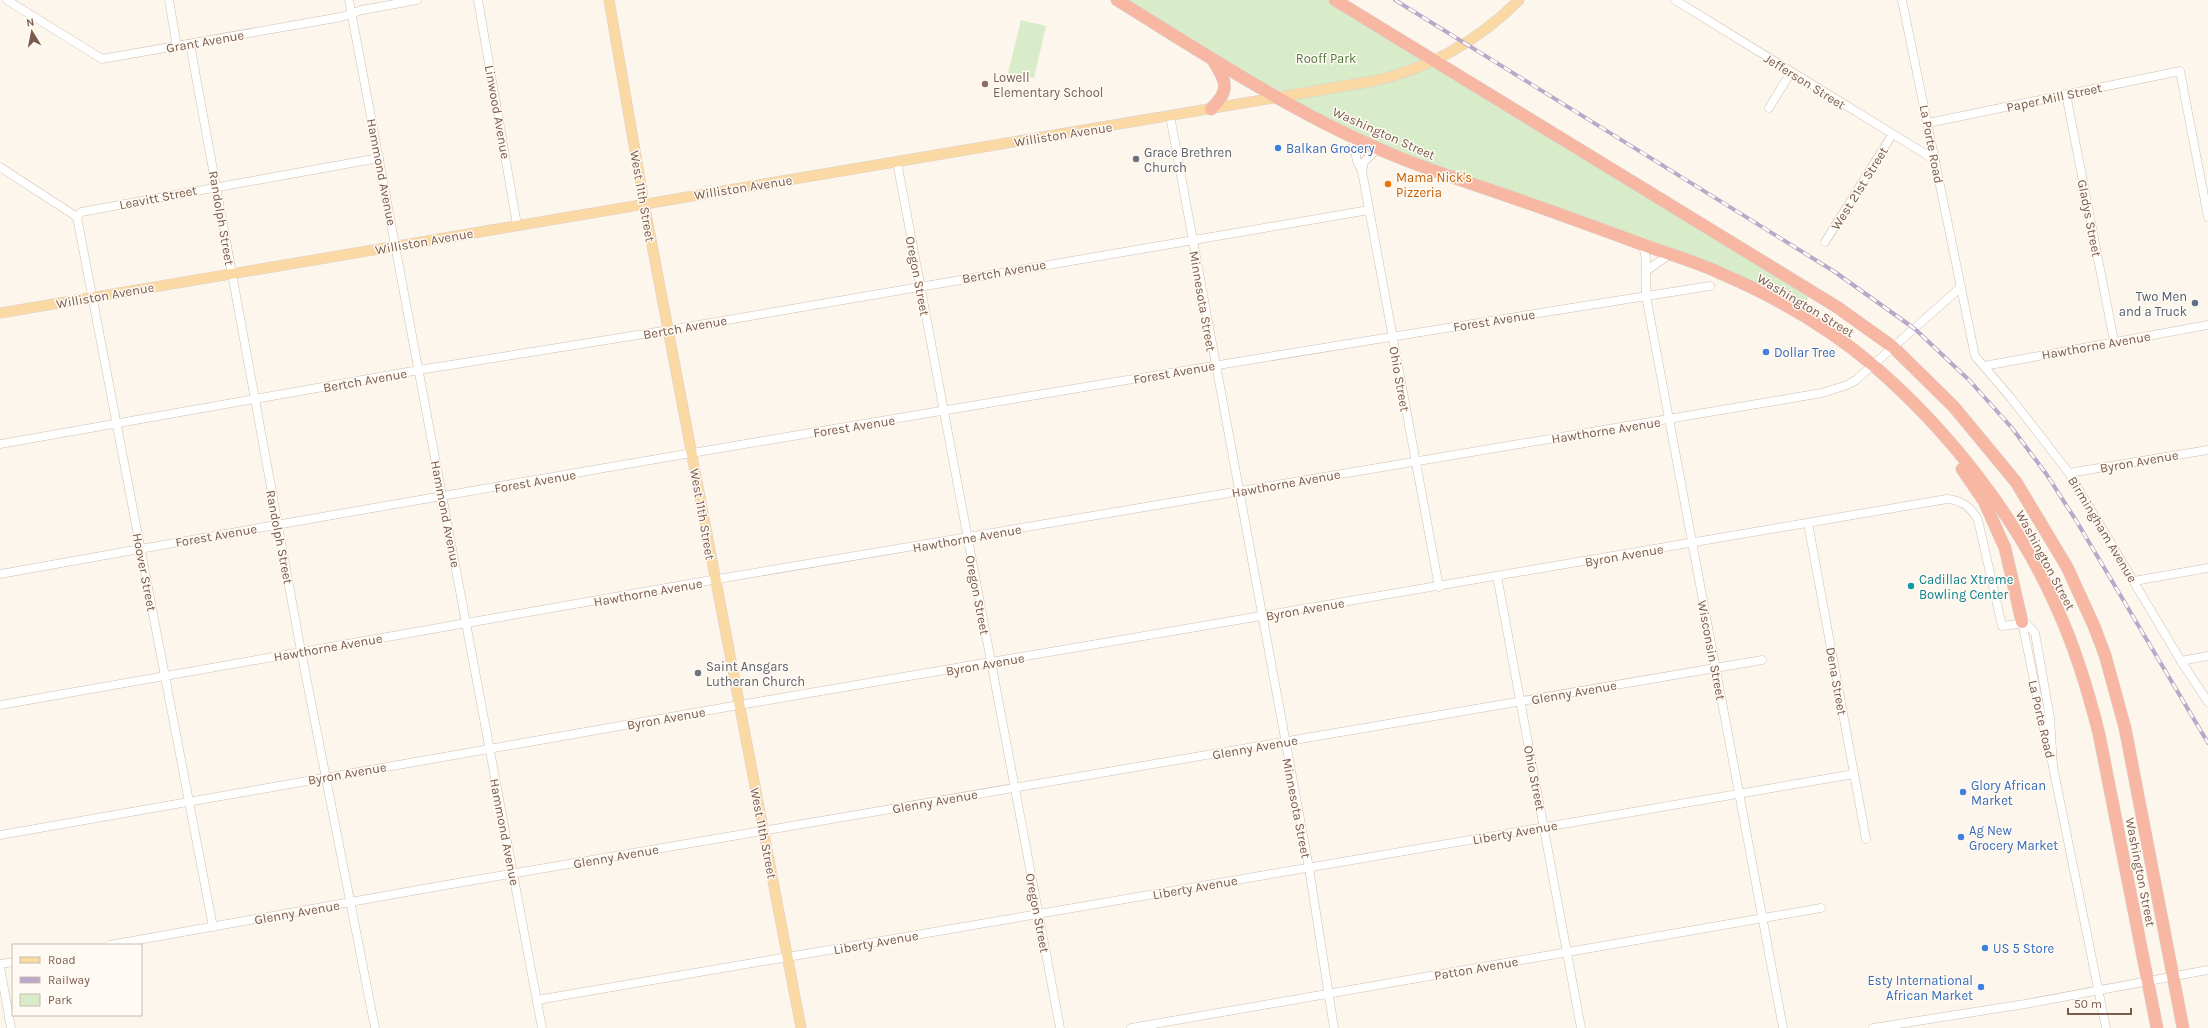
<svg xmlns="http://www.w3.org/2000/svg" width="2208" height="1028" font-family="Karla,sans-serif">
  <rect width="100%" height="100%" fill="#fdf6ec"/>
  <g fill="#d8ecc9">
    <path d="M1119,0H1341L1811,291L1801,315L1643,245L1329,125Z"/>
    <path d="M1021,20L1046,26L1034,78L1008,73Z"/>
  </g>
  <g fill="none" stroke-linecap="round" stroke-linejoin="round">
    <g stroke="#d1beb0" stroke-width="9">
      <g id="minor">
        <path d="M7,0L102,59L341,17L362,10L417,0"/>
        <path d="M169,0L177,47"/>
        <path d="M349,0L542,1028"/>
        <path d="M478,0L517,225"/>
        <path d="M1675,0L1935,160"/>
        <path d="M1902,0L1975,356L2011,398L2069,473L2181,661L2208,702"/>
        <path d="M190,44L301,651L375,1028"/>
        <path d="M2066,94L2114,341"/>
        <path d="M1769,108L1791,72"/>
        <path d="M1170,116L1309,868L1334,1028"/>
        <path d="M1928,123L2180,71L2208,217"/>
        <path d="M1352,136L1357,161L1362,171L1439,587"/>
        <path d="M897,162L1060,1028"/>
        <path d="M0,167L77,217"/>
        <path d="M1362,171L1364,162L1378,148"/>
        <path d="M77,217L213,927"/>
        <path d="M77,217L81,212L379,158"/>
        <path d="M1825,242L1892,135"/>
        <path d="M1643,245L1646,259V296L1783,1028"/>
        <path d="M1646,271L1670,254"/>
        <path d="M1984,366L2208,325"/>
        <path d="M0,444L419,370L669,330L1369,210"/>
        <path d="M2069,473L2208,450"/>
        <path d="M1808,523L1866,839"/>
        <path d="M0,574C569,472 1139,376 1710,286"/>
        <path d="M1497,576L1581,1028"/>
        <path d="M2134,581L2208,568"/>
        <path d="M2022,622L2048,749"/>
        <path d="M2181,661L2208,656"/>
        <path d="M0,705L706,581L1822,393L1847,385L1856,380L1961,287"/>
        <path d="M2052,762L2106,1028"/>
        <path d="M0,835L739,705L1947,499C1962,500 1971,507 1978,520L2002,626L2026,623L2035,633L2050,718L2053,767"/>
        <path d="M110,945L440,886L1762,660"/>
        <path d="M0,964L13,962"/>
        <path d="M0,967L11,1028"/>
        <path d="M537,1000L1854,774"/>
        <path d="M1131,1028L1821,908"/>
        <path d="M1873,1028L2025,1004L2208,970"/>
      </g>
    </g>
    <g stroke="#dad1cd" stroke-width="11">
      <g id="major">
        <path d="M609,0L644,203L801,1028"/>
        <path d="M0,313L1374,81C1430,68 1478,41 1519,0"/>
      </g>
    </g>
    <g stroke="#dad1cd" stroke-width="13">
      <g id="highway">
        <path d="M1117,0C1208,56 1299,117 1398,157C1432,171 1467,182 1502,194C1548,210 1595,227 1641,244C1668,254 1694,261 1720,273C1774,296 1829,328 1874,366C1948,430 2016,516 2056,606C2075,647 2088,690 2099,734L2157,1028"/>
        <path d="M1335,0L1837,307L1893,347L1954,407L2016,482L2067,567L2094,626L2105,655L2125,728L2183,1028"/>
        <path d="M1211,109C1230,91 1227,82 1214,62"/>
        <path d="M1962,469L1984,501L2005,548L2022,622"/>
      </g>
    </g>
    <use href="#minor" stroke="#fff" stroke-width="8"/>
    <use href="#major" stroke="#fbd9a5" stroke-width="10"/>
    <use href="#highway" stroke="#f7b7a3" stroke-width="12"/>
    <g stroke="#b9a8c9" stroke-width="4">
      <path id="rail" d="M1395,0L1835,272L1915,329L1969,380L2012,428L2047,475L2077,522L2208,743"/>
    </g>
    <use href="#rail" stroke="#fffaf3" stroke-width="2.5" stroke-dasharray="8" stroke-linecap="butt"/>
  </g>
  <circle fill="#8d6e63" stroke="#fffaf3" stroke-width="1.5" cx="985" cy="84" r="4"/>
  <g fill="#3f7fe0" stroke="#fffaf3" stroke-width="1.5">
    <circle cx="1278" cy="148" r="4"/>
    <circle cx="1766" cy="352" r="4"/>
    <circle cx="1963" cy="792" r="4"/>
    <circle cx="1961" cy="837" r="4"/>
    <circle cx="1985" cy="948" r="4"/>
    <circle cx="1981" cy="987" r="4"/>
  </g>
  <g fill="#6b7280" stroke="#fffaf3" stroke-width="1.5">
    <circle cx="1136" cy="159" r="4"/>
    <circle cx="698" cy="673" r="4"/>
  </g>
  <circle fill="#e8710a" stroke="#fffaf3" stroke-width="1.5" cx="1388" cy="184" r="4"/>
  <circle fill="#5c6f8a" stroke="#fffaf3" stroke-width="1.5" cx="2195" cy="303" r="4"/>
  <circle fill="#0f9aa8" stroke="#fffaf3" stroke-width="1.5" cx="1911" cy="586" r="4"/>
  <g text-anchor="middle" stroke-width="3" stroke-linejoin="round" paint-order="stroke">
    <g font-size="13" fill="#7a5c4d" stroke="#fffaf3">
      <text transform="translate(205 41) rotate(-10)" y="5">Grant Avenue</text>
      <text transform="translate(1805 81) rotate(32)" y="5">Jefferson Street</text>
      <text transform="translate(2054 97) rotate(-12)" y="5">Paper Mill Street</text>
      <text transform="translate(498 112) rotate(80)" y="5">Linwood Avenue</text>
      <text transform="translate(1384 133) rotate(24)" y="5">Washington Street</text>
      <text transform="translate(1063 134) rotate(-9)" y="5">Williston Avenue</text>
      <text transform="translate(1932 144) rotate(79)" y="5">La Porte Road</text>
      <text transform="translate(382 172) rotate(79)" y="5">Hammond Avenue</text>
      <text transform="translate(743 187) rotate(-9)" y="5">Williston Avenue</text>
      <text transform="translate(1859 188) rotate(-58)" y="5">West 21st Street</text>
      <text transform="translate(643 196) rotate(80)" y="5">West 11th Street</text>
      <text transform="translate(158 197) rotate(-11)" y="5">Leavitt Street</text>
      <text transform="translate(222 218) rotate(80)" y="5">Randolph Street</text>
      <text transform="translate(2090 218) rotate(79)" y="5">Gladys Street</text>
      <text transform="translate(424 241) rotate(-10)" y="5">Williston Avenue</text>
      <text transform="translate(1004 271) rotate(-10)" y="5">Bertch Avenue</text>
      <text transform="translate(918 276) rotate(79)" y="5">Oregon Street</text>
      <text transform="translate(105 295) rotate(-10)" y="5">Williston Avenue</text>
      <text transform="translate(1203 301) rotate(80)" y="5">Minnesota Street</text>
      <text transform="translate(1806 305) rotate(31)" y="5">Washington Street</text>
      <text transform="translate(1494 320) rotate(-9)" y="5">Forest Avenue</text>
      <text transform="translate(685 327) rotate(-10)" y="5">Bertch Avenue</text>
      <text transform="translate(2096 345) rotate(-10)" y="5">Hawthorne Avenue</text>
      <text transform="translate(1174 372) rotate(-10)" y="5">Forest Avenue</text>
      <text transform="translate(1400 379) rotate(80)" y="5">Ohio Street</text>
      <text transform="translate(365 380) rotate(-10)" y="5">Bertch Avenue</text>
      <text transform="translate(854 426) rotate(-9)" y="5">Forest Avenue</text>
      <text transform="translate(1606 430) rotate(-9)" y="5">Hawthorne Avenue</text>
      <text transform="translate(2139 461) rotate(-10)" y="5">Byron Avenue</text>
      <text transform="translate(535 481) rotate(-10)" y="5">Forest Avenue</text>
      <text transform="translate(1286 483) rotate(-10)" y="5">Hawthorne Avenue</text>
      <text transform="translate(446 514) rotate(79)" y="5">Hammond Avenue</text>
      <text transform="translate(703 514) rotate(80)" y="5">West 11th Street</text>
      <text transform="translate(2103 529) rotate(59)" y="5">Birmingham Avenue</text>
      <text transform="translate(216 535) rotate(-10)" y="5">Forest Avenue</text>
      <text transform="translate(280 537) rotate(79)" y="5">Randolph Street</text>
      <text transform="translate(967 538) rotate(-10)" y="5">Hawthorne Avenue</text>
      <text transform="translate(1624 555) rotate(-10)" y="5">Byron Avenue</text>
      <text transform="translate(2046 560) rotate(62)" y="5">Washington Street</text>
      <text transform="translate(145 572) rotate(79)" y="5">Hoover Street</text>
      <text transform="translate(648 592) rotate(-10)" y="5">Hawthorne Avenue</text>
      <text transform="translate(978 595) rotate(79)" y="5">Oregon Street</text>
      <text transform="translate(1305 609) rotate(-10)" y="5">Byron Avenue</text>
      <text transform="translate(328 647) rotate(-10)" y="5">Hawthorne Avenue</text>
      <text transform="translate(1712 650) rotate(79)" y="5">Wisconsin Street</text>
      <text transform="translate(985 664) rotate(-10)" y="5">Byron Avenue</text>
      <text transform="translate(1837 681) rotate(80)" y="5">Dena Street</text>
      <text transform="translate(1574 692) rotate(-10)" y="5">Glenny Avenue</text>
      <text transform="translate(666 718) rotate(-10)" y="5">Byron Avenue</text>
      <text transform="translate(2042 719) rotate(77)" y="5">La Porte Road</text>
      <text transform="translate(1255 747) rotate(-10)" y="5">Glenny Avenue</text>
      <text transform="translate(347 773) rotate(-10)" y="5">Byron Avenue</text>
      <text transform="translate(1535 778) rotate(79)" y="5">Ohio Street</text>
      <text transform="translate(935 801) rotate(-10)" y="5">Glenny Avenue</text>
      <text transform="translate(1297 808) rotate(79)" y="5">Minnesota Street</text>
      <text transform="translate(505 832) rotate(79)" y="5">Hammond Avenue</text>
      <text transform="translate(1515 832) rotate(-10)" y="5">Liberty Avenue</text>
      <text transform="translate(764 833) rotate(79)" y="5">West 11th Street</text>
      <text transform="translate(616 856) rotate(-10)" y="5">Glenny Avenue</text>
      <text transform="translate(2141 872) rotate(79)" y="5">Washington Street</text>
      <text transform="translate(1195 887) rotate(-10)" y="5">Liberty Avenue</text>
      <text transform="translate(297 912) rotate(-10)" y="5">Glenny Avenue</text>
      <text transform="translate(1038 913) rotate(79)" y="5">Oregon Street</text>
      <text transform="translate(876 942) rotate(-10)" y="5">Liberty Avenue</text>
      <text transform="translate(1476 968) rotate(-10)" y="5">Patton Avenue</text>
    </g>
    <g font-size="13" fill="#537a41" stroke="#fffaf3">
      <text x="1326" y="63">Rooff Park</text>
    </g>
    <g font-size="13" fill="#785e54" stroke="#fffaf3" text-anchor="start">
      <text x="993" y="82">Lowell<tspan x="993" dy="15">Elementary School</tspan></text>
    </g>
    <g font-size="13" fill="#366cbe" stroke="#fffaf3" text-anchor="start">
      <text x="1286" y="153">Balkan Grocery</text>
      <text x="1774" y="357">Dollar Tree</text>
      <text x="1971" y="790">Glory African<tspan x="1971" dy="15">Market</tspan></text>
      <text x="1969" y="835">Ag New<tspan x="1969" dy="15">Grocery Market</tspan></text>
      <text x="1993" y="953">US 5 Store</text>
      <text x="1973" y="985" text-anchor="end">Esty International<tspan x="1973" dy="15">African Market</tspan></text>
    </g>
    <g font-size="13" fill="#5b616d" stroke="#fffaf3" text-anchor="start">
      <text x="1144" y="157">Grace Brethren<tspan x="1144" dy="15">Church</tspan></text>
      <text x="706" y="671">Saint Ansgars<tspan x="706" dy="15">Lutheran Church</tspan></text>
    </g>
    <g font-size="13" fill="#c56008" stroke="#fffaf3" text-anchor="start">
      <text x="1396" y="182">Mama Nick's<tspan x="1396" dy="15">Pizzeria</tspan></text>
    </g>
    <g font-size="13" fill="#4e5e75" stroke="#fffaf3" text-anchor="end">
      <text x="2187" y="301">Two Men<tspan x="2187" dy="15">and a Truck</tspan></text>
    </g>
    <g font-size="13" fill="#0d838f" stroke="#fffaf3" text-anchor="start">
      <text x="1919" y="584">Cadillac Xtreme<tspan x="1919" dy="15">Bowling Center</tspan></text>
    </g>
  </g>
  <rect x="12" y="944" width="130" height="72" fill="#fffaf3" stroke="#cabbb1"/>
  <rect x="20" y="957" width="20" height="6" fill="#fbd9a5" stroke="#cabbb1"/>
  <text x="48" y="964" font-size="12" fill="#7a5c4d">Road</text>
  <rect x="20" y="977" width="20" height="6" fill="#b9a8c9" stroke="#cabbb1"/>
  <text x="48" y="984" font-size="12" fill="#7a5c4d">Railway</text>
  <rect x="20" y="994" width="20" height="12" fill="#d8ecc9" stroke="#cabbb1"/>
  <text x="48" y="1004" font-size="12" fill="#7a5c4d">Park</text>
  <g transform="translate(32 32) rotate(350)" stroke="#fffaf3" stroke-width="3" paint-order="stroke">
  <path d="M0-3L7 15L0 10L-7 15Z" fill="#7a5c4d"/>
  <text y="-6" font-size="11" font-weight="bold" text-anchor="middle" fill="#7a5c4d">N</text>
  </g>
  <path d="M2068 1008v6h63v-6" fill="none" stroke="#7a5c4d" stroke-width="2"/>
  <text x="2074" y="1008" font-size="12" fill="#7a5c4d" stroke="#fffaf3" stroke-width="3" paint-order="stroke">50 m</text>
</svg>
